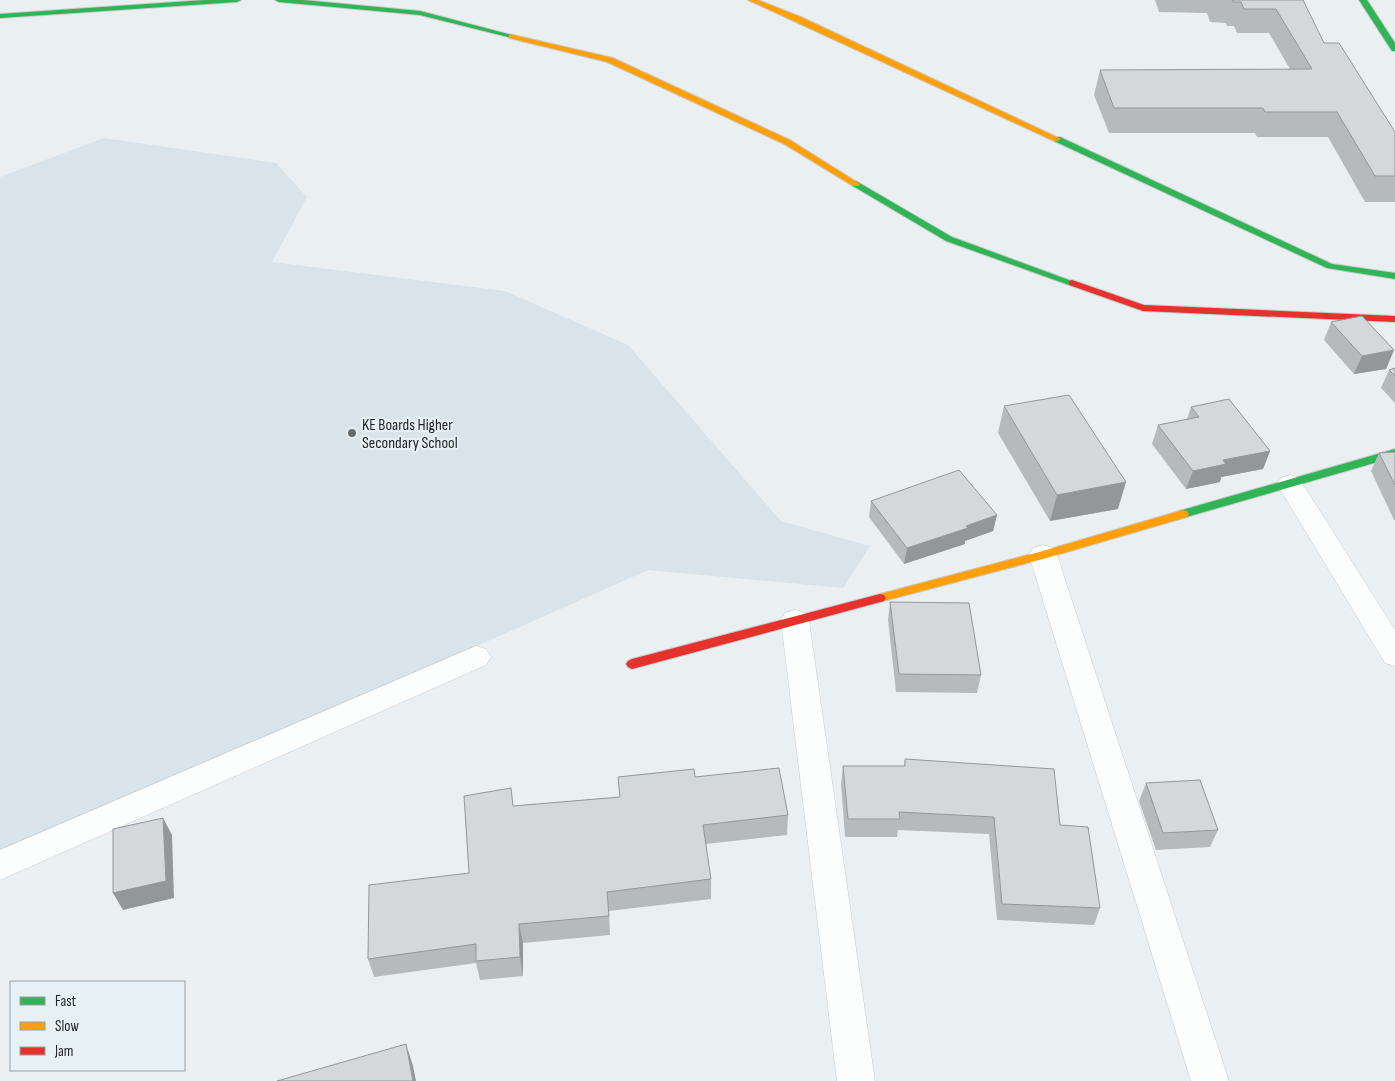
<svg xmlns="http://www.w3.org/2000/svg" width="1395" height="1081" font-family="'Sofia Sans Condensed',sans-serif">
  <rect width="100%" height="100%" fill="#eaf0f2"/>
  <path fill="#d8e4e9" d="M104,138L276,163L307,197L272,262L505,291L628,345L781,521L870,546L843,588L648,570L279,734L0,863V177Z"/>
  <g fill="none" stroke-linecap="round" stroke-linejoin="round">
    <g stroke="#c8ccce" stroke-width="1">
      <g id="street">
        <path d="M1290,475L1299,478L1395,630V666L1385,663L1277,484L1281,478Z"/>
        <path d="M1043,545L1053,548L1057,555L1229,1081H1191L1029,555L1033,548Z"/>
        <path d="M795,610L805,613L809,621L875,1081H837L781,621L785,613Z"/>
        <path d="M476,646L486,649L491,657L486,665L0,880V850Z"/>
      </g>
    </g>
    <g stroke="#c8ccce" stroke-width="2">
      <g id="fast">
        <path d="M205,0H241L237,2L0,18V14Z"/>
        <path d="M275,0H303L420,11L516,36L512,38L420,15L279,2Z"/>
        <path d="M1359,0H1367L1395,43V51H1392Z"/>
        <path d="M1054,137H1060L1332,264L1395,273V279L1327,268L1054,141Z"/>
        <path d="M856,181L952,237L1077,283L1075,285H1069L946,241L853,186V182Z"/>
        <path d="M1395,449V457L1183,518L1177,514L1179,511Z"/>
      </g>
    </g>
    <g stroke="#c8ccce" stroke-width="2">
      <g id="slow">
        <path d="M748,0H758L801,17L1061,139L1057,141H1054Z"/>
        <path d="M509,34L613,58L790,140L860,184L859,186H853L784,144L607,62L509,38Z"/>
        <path d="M1183,510L1187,511L1189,514L1187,517L1043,559L880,602L876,601L874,598L876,595L880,594L1043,551Z"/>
      </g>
    </g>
    <g stroke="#c8ccce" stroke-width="2">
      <g id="jam">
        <path d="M1072,280L1144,305L1395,316V322L1143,311L1069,285V281Z"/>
        <path d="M880,594L884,595L886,598L884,601L632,669L628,667L626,664L628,661L632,659Z"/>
      </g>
    </g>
    <use href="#street" fill="#fcfdfd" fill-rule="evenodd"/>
    <use href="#fast" fill="#30b455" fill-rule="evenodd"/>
    <use href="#slow" fill="#ff9f0a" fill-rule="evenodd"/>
    <use href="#jam" fill="#e5322d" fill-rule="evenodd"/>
  </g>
  <g fill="#b6babb">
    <path d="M1155,0H1303L1324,43L1395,132V202H1365L1328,137H1257L1255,133H1109L1094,95L1100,70L1290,69L1269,33H1237L1234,26H1227L1226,23L1210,22L1207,13L1159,12Z"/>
    <path d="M1331,322L1394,350L1386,369L1354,374L1324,340Z"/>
    <path d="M1395,368V403L1381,388L1389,370Z"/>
    <path d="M1004,406L1118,509L1050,521L998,433Z"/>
    <path d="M1191,407L1270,451L1263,469L1221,477L1220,482L1186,489L1152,444L1158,425L1187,419Z"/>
    <path d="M1395,452V520H1394L1371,471L1379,453Z"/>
    <path d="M871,501L997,515L993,531L965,541V544L904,564L869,517Z"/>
    <path d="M890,602L981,675L977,693L896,692L888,620Z"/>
    <path d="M905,759L1060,825L1100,908L1094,925L997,920L989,834L898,830L897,837H845L841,784L843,766H904Z"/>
    <path d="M618,777H695L788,815L787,835L706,844L711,879V899L609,911L610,935L523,943V976L480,980L476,963L374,977L368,959L469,873L514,806L620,797Z"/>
    <path d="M1146,783L1218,830L1210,847L1156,850L1139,801Z"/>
  </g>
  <g fill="#949799">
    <path d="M1394,350L1386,369L1354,374L1362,356Z"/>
    <path d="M1270,451L1263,469L1221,477L1220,482L1186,489L1193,471L1223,460Z"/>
    <path d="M1126,482L1118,509L1050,521L1057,495Z"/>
    <path d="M997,515L993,531L965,541V544L904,564L907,548L966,526Z"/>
    <path d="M163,818L172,835L174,898L123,910L113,893Z"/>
    <path d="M519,924L523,943V976L520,957Z"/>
    <path d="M406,1044L413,1066L416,1081H413Z"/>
  </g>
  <g fill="#d4d8da" stroke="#949799">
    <path d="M1233,0H1303L1324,43H1339L1395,132V176H1375L1337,112H1265L1263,108H1114L1100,70L1312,69L1276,9H1244L1241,2H1233Z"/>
    <path d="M1362,316L1394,350L1362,356L1331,322Z"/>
    <path d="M1395,368V376L1389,370Z"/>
    <path d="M1069,395L1126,482L1057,495L1004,406Z"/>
    <path d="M1229,399L1270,451L1223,460L1226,464L1193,471L1158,425L1199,417L1191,407Z"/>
    <path d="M1395,452V485L1379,453Z"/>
    <path d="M959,470L997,515L966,526L968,528L907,548L871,501Z"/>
    <path d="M890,602L969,603L981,675L899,674Z"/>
    <path d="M905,759L1054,769L1060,825L1088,827L1100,908L1002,904L994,817L899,812L900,819H848L843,766H905Z"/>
    <path d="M779,768L788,815L703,825L711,879L607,892L609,916L519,924L520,957L476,961V944L368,959L369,885L469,873L464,796L511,788L513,806L620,797L618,777L694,769L695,777Z"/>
    <path d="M1200,780L1218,830L1163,833L1146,783Z"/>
    <path d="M163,818L166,881L113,893V829Z"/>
    <path d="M406,1044L413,1081H277Z"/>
  </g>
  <circle fill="#676b6d" stroke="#e7f1f5" stroke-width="2" cx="352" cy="433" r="5"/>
  <g text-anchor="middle" stroke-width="4.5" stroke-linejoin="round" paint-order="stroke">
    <g font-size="16" fill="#202425" stroke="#e7f1f5" text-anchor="start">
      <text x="362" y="430">KE Boards Higher<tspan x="362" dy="18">Secondary School</tspan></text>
    </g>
  </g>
  <rect x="10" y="981" width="175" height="90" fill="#e7f1f5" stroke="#979fa2"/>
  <rect x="20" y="997" width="25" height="8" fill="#30b455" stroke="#979fa2"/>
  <text x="55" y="1006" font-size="15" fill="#202425">Fast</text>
  <rect x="20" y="1022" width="25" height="8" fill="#ff9f0a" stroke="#979fa2"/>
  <text x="55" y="1031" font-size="15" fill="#202425">Slow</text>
  <rect x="20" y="1047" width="25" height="8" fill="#e5322d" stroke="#979fa2"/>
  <text x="55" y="1056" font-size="15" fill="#202425">Jam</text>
</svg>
